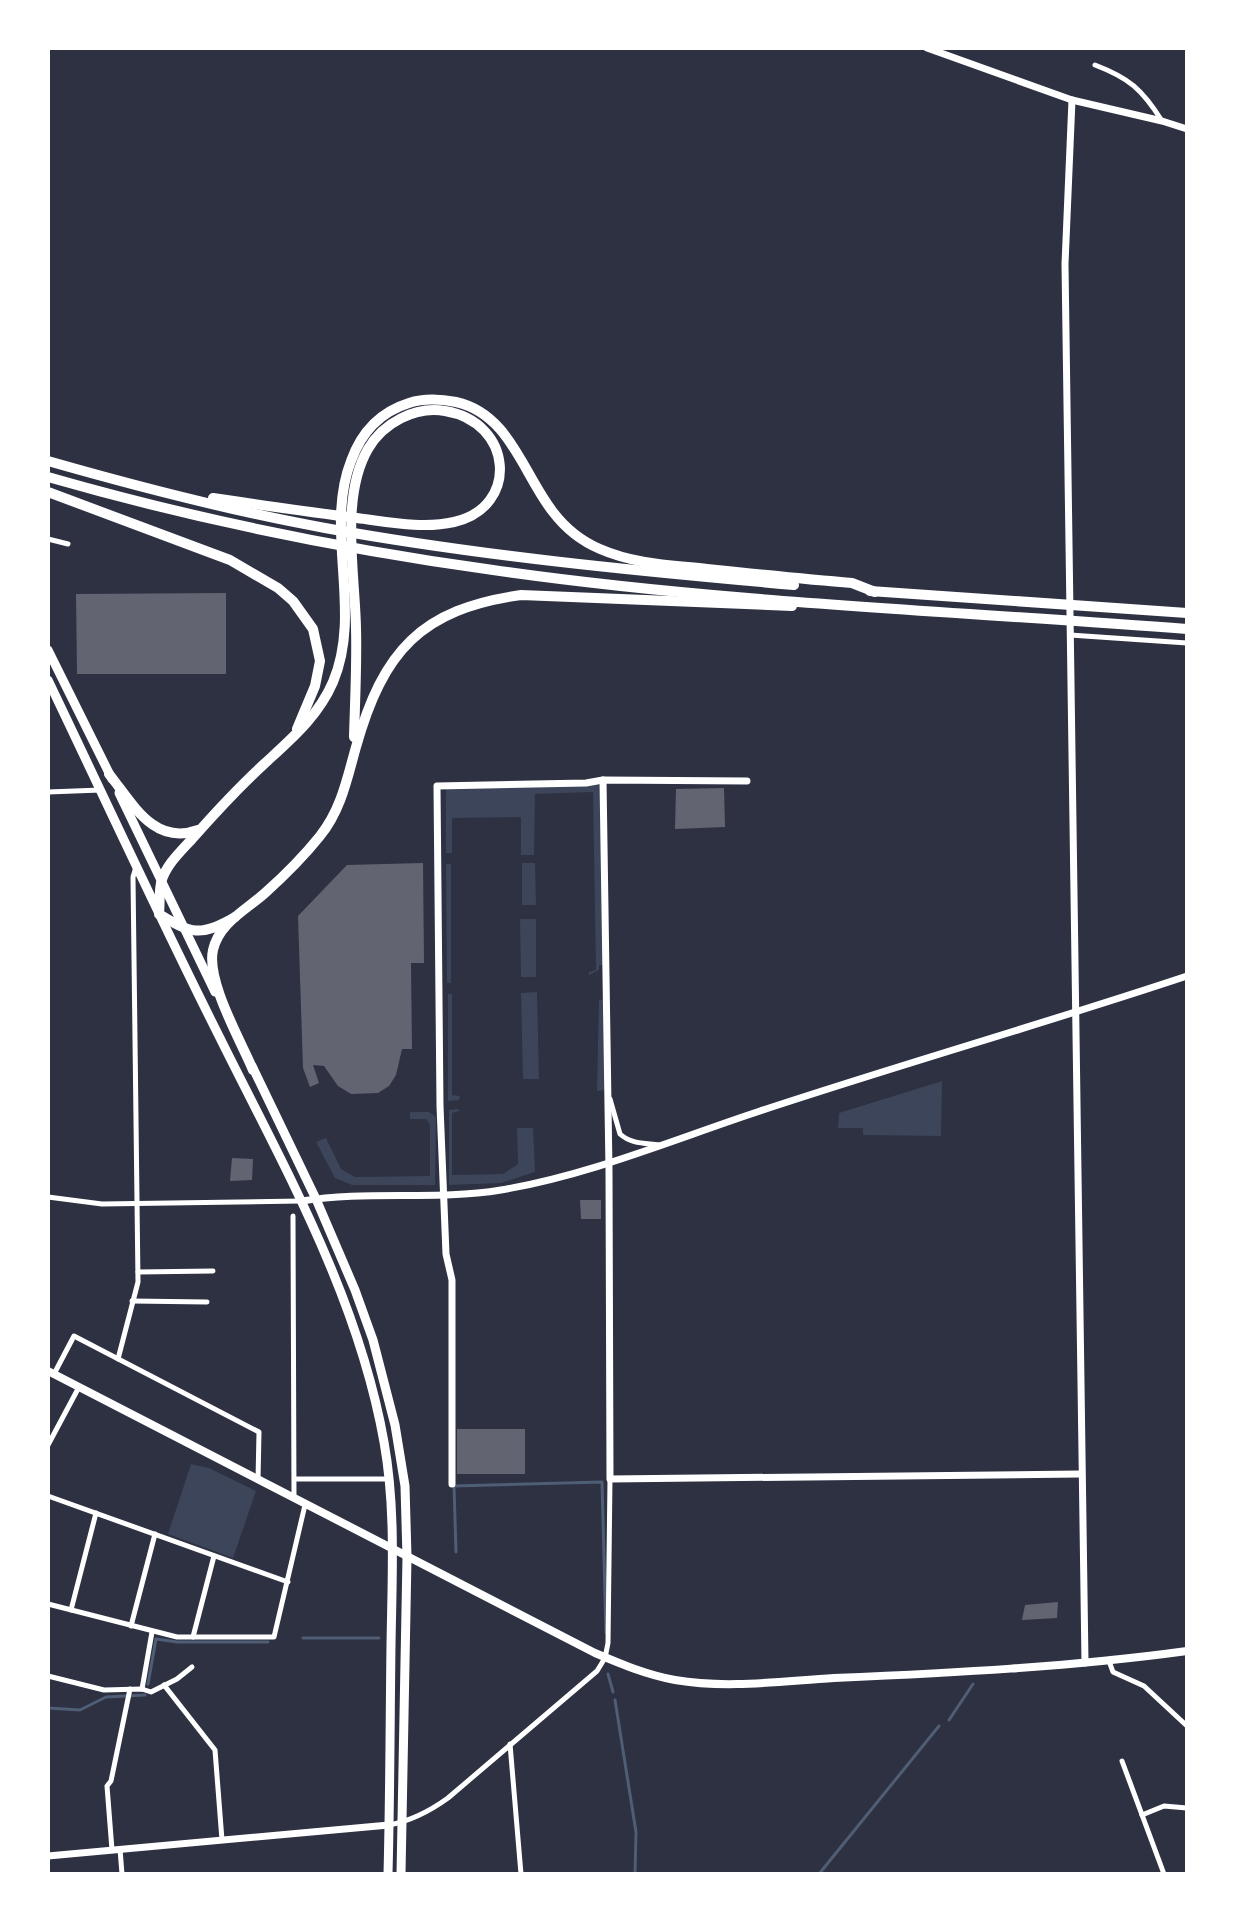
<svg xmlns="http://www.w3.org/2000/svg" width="1235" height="1922" font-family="'Space Grotesk',sans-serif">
  <rect width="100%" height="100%" fill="#2d3142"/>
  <g fill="#3c4559">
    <path d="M601,785L604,965H599V970L589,975V972L596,970L593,792L535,794L534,855H521V817L452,818V853H446V788Z"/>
    <path d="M522,863H535L536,905H522Z"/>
    <path d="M446,864H451V983H447Z"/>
    <path d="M520,919H536V977H521Z"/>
    <path d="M537,992L539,1079H523L521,993Z"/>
    <path d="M448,994H452V1095L460,1096L459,1100L448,1101Z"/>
    <path d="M605,999V1090L597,1091L599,1000Z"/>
    <path d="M942,1081L941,1136L863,1135V1128H838L839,1113Z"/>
    <path d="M459,1109V1111L452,1113V1175L503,1174L518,1164L517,1128H533L535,1172L501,1183L449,1185V1110Z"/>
    <path d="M410,1112H429L436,1117L435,1185H352L335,1178L316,1142L326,1138L341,1169L355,1177L430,1176V1124L426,1119H410Z"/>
    <path d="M191,1464L209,1468L256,1491L233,1558L168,1534Z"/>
  </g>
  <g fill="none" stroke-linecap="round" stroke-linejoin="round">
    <g stroke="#4f5d75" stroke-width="3">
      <path d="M456,1552L454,1486L602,1482L606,1633"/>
      <path d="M303,1638H379"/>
      <path d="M608,1674L613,1692"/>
      <path d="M148,1684L156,1639L177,1642H268"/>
      <path d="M615,1700L636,1832L635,1874"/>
      <path d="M48,1708L80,1710L106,1697L145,1695"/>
      <path d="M949,1720L973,1684"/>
      <path d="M819,1874L939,1726"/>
    </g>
  </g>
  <g fill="#626471">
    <path d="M226,593V674H77L76,594Z"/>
    <path d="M724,788L725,827L675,829L676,789Z"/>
    <path d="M423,863L424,963H411L412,1049H402L396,1075L389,1086L378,1093L351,1094L338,1086L324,1066L313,1065L319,1083L310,1087L303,1068L298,916L347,865Z"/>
    <path d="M232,1158L253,1159L252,1180L230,1181Z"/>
    <path d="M580,1200H601V1219H581Z"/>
    <rect x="457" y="1429" width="68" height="45"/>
    <path d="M1058,1602L1057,1618L1022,1620L1025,1605Z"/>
  </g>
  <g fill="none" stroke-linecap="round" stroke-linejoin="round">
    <g stroke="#fff" stroke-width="5">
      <path d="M1095,65C1129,78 1142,89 1162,121"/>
      <path d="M48,539L68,544"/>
      <path d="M1070,635L1187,643"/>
      <path d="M48,792L101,790"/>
      <path d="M610,1099L620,1134C631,1144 645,1143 659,1145"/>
      <path d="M48,1197L102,1204L301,1201"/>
      <path d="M293,1216L294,1499"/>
      <path d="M138,1272L213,1271"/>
      <path d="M132,1301L207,1302"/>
      <path d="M118,1359L138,1282L133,877L136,867"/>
      <path d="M54,1374L74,1336L259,1432L258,1480"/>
      <path d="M48,1445L79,1387"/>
      <path d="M295,1479H388"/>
      <path d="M48,1496L288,1582"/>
      <path d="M48,1604L177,1637H274L305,1505"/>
      <path d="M71,1610L96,1513"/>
      <path d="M131,1626L155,1534"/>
      <path d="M193,1637L214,1556"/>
      <path d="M1109,1661L1113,1672L1144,1686L1187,1726"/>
      <path d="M48,1676L104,1690L142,1689L151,1692L177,1679L192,1667"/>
      <path d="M164,1685L215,1750L222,1840"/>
      <path d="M142,1689L152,1632"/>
      <path d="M510,1744L521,1874"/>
      <path d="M1122,1761L1164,1874"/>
      <path d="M1142,1815L1164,1806L1187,1808"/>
      <path d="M389,1825C411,1821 430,1811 448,1798L597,1671L605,1658L608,1643L610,1479"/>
      <path d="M120,1849L122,1874"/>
      <path d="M112,1850L107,1786L111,1781L130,1689"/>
    </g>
    <g stroke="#fff" stroke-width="7">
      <path d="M1072,100L1065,264L1085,1663"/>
      <path d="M603,780L609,1170L610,1479L1080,1474"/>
      <path d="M302,1201C367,1190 435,1201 501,1190C590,1175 675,1139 760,1111C902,1064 1046,1023 1187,976"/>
      <path d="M452,1484V1280L446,1254L440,1106L437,786L586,783L603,780L747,781"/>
      <path d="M48,1856L389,1825"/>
    </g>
    <path stroke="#fff" stroke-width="7" d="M927,48L1072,100L1162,121L1187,129"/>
    <path stroke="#fff" stroke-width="8" d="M48,1371L595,1653C621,1664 647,1675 675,1680C727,1689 782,1681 834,1678C952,1673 1070,1667 1187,1651"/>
    <g stroke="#fff" stroke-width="9">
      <path d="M48,650L112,779"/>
      <path d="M48,680C105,799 160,919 219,1036C284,1167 358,1296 384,1442C396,1509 392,1576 391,1645C390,1721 390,1798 388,1874"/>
      <path d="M119,793L215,992"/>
      <path d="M252,1066L316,1199L355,1290L373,1340L395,1425L405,1486L407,1557L401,1874"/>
    </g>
    <g stroke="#fff" stroke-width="10">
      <path d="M48,461C139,487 231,511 325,528C480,556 637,571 794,585"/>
      <path d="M48,477C194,519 342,549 493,570C722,603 956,611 1187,629"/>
      <path d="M48,492L230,560L278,588L293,601L313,629L320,661L315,686L297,729"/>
      <path d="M213,498C261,505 309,512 357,518C389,522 423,529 454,522C520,507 513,422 445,411C415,406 383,423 368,449C340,497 355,574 356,628C357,665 355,701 354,737"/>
      <path d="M870,591L1187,613"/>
      <path d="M109,774C133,804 154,846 198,830"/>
      <path d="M235,917C201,937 191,934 159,914C160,904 159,893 161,883C165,866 180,852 192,839C214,814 238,788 263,765C290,740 318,717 333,682C363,612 324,530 351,461C361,433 380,412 409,403C424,398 441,399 456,402C510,414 523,474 553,512C566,529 581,541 600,549C634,564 671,565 707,569C755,574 803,579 852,583L875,592"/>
      <path d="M253,1070C241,1041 206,981 213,950C219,923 246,910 265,893C284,876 304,856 320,836C341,810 347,779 356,747C383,651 421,609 521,595L792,606"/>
    </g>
  </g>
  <rect width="1235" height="1922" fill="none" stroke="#ffffff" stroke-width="100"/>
</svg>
